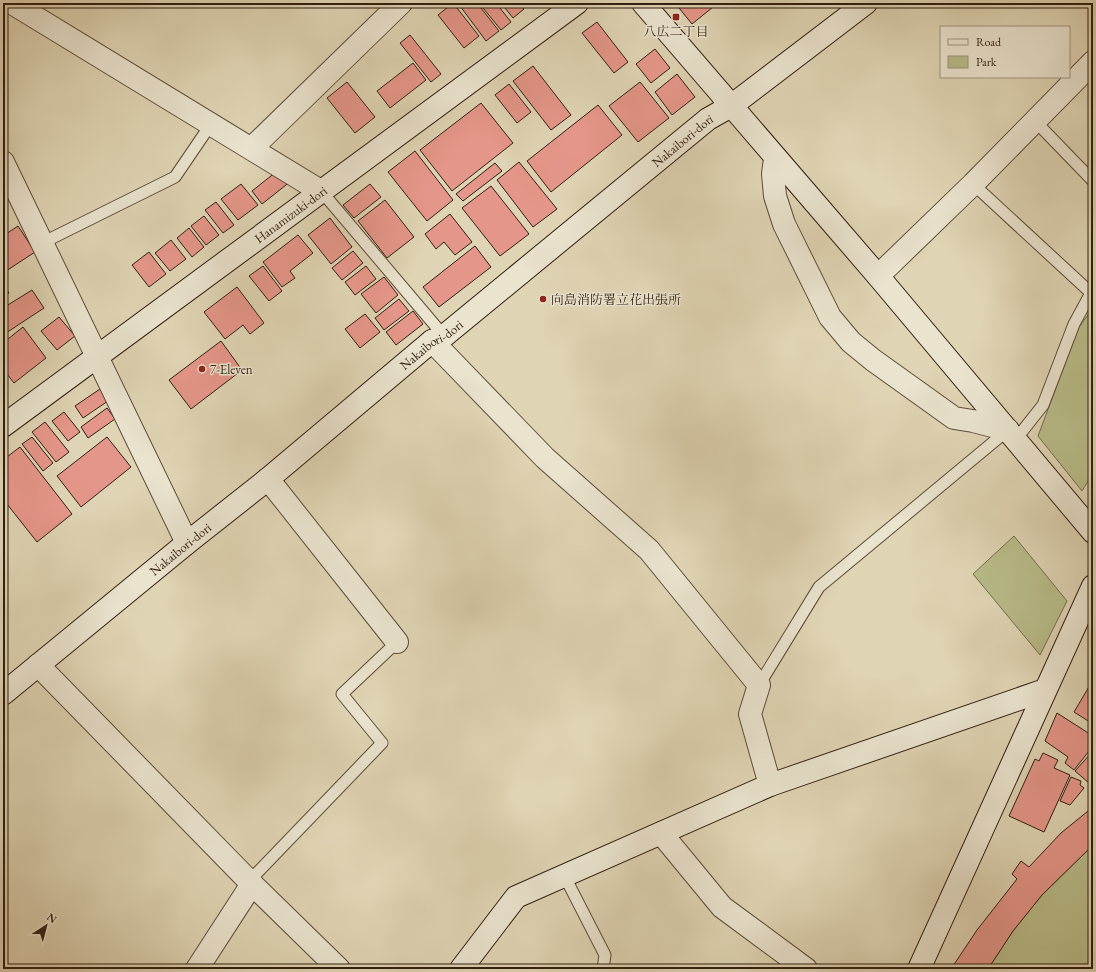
<svg xmlns="http://www.w3.org/2000/svg" width="1096" height="972" font-family="'EB Garamond','Noto Serif JP',serif">
  <rect width="100%" height="100%" fill="#dfd4b4"/>
  <filter id="stains"><feTurbulence type="fractalNoise" baseFrequency=".005" numOctaves="4"/><feColorMatrix values="0 0 0 0 .2 0 0 0 0 .09 0 0 0 0 .02 0 0 0 .5 -.17"/></filter>
  <radialGradient id="worn" r=".72"><stop offset=".6" stop-color="#630" stop-opacity="0"/><stop offset="1" stop-color="#630" stop-opacity=".3"/></radialGradient>
  <g fill="#b8bb89" stroke="#746c4c">
    <path d="M1093,308V473L1082,491L1038,436L1079,327Z"/>
    <path d="M1014,536L1067,601L1040,655L973,574Z"/>
    <path d="M1093,845V969H988L1013,931L1042,895Z"/>
  </g>
  <g fill="#e5968a" stroke="#301e0f">
    <path d="M453,3L479,36L464,48L438,15Z"/>
    <path d="M463,3H477L499,31L486,41L460,6Z"/>
    <path d="M479,3H496L511,22L501,30Z"/>
    <path d="M501,3H519L524,9L513,18Z"/>
    <path d="M675,3H718L692,24Z"/>
    <path d="M597,22L628,62L614,73L582,33Z"/>
    <path d="M410,35L441,74L431,82L400,43Z"/>
    <path d="M655,49L670,68L651,83L636,64Z"/>
    <path d="M413,63L426,80L390,108L377,91Z"/>
    <path d="M533,66L571,115L551,130L513,81Z"/>
    <path d="M677,74L695,97L672,115L655,92Z"/>
    <path d="M347,82L375,117L355,133L327,98Z"/>
    <path d="M640,82L669,118L638,142L609,106Z"/>
    <path d="M509,84L531,112L517,123L495,95Z"/>
    <path d="M481,103L513,143L452,191L420,150Z"/>
    <path d="M598,105L622,135L551,192L527,161Z"/>
    <path d="M415,151L453,200L427,221L388,172Z"/>
    <path d="M519,162L557,209L533,227L497,180Z"/>
    <path d="M495,163L502,171L463,201L456,194Z"/>
    <path d="M281,168L291,181L262,204L252,191Z"/>
    <path d="M241,184L258,205L238,220L221,199Z"/>
    <path d="M370,184L381,197L354,218L343,205Z"/>
    <path d="M491,186L529,234L500,256L462,208Z"/>
    <path d="M385,200L414,237L387,258L358,221Z"/>
    <path d="M216,202L234,225L223,233L205,210Z"/>
    <path d="M450,214L472,242L455,255L444,242L436,249L425,234Z"/>
    <path d="M204,216L219,235L206,245L191,226Z"/>
    <path d="M330,218L352,247L331,264L308,235Z"/>
    <path d="M18,226L35,252L3,273V236Z"/>
    <path d="M189,228L204,247L192,257L177,238Z"/>
    <path d="M298,235L313,253L290,271L295,278L282,287L263,262Z"/>
    <path d="M171,240L186,259L170,271L155,253Z"/>
    <path d="M475,246L491,267L439,307L423,287Z"/>
    <path d="M353,251L363,263L342,280L332,268Z"/>
    <path d="M149,252L166,274L149,287L132,265Z"/>
    <path d="M263,266L282,291L269,301L249,276Z"/>
    <path d="M366,266L376,279L355,295L345,282Z"/>
    <path d="M384,277L398,295L376,313L361,294Z"/>
    <path d="M3,284L9,293L3,297Z"/>
    <path d="M237,287L264,323L250,334L243,325L225,339L204,312Z"/>
    <path d="M32,290L44,308L3,335V308Z"/>
    <path d="M399,299L409,311L384,330L375,318Z"/>
    <path d="M413,311L423,324L396,345L386,332Z"/>
    <path d="M365,314L380,332L360,348L345,329Z"/>
    <path d="M59,317L75,336L57,350L41,331Z"/>
    <path d="M23,327L46,358L14,383L3,369V343Z"/>
    <path d="M221,341L242,370L191,409L169,380Z"/>
    <path d="M100,389L108,401L83,418L75,406Z"/>
    <path d="M107,408L115,419L88,438L81,427Z"/>
    <path d="M64,412L80,432L68,441L52,421Z"/>
    <path d="M45,422L69,452L56,462L32,432Z"/>
    <path d="M32,437L53,463L43,471L22,444Z"/>
    <path d="M107,437L131,467L81,507L57,476Z"/>
    <path d="M20,447L72,514L37,542L3,499V460Z"/>
    <path d="M1093,680V724L1074,712Z"/>
    <path d="M1057,713L1093,736V746L1074,770L1065,763L1068,757L1045,741Z"/>
    <path d="M1093,751V778L1089,783L1075,771Z"/>
    <path d="M1043,753L1058,760L1054,768L1070,775L1044,832L1009,816L1035,759L1039,761Z"/>
    <path d="M1071,777L1081,781L1080,785L1084,788L1070,805L1060,801Z"/>
    <path d="M1093,807V845L1042,895L1013,931L988,969H951L977,930L1017,879L1012,874L1021,861L1029,867L1061,833Z"/>
  </g>
  <g fill="none" stroke-linecap="round" stroke-linejoin="round">
    <g stroke="#5c4c38" stroke-width="13">
      <g id="lane">
        <path d="M1035,121L1093,181"/>
        <path d="M973,184L1090,292"/>
        <path d="M322,192L444,336"/>
        <path d="M42,243L175,177L211,124"/>
        <path d="M1016,439L1043,405L1074,324L1093,289"/>
        <path d="M759,685L819,587L1008,430"/>
        <path d="M564,875L605,955L603,969"/>
        <path d="M252,884L256,874L382,743L342,694L397,642"/>
      </g>
    </g>
    <g stroke="#5c4c38" stroke-width="24">
      <g id="street">
        <path d="M12,3L322,192"/>
        <path d="M252,148L401,3"/>
        <path d="M775,158L773,174L775,196L784,224L830,317L851,342L873,360L954,418L973,421L1008,430"/>
        <path d="M3,162L187,543"/>
        <path d="M878,276L973,184L1093,62"/>
        <path d="M432,341L545,458L649,550L759,685L750,714L770,785"/>
        <path d="M268,479L397,642"/>
        <path d="M38,665L252,884L339,969"/>
        <path d="M661,833L722,907L806,969"/>
        <path d="M197,969L252,884"/>
      </g>
    </g>
    <g stroke="#301e0f" stroke-width="24">
      <g id="secondary">
        <path d="M643,3L878,276L1093,532"/>
        <path id="s1" d="M3,426L577,3"/>
        <path id="s2" d="M3,694L187,543L268,479L432,341L444,336L708,119L731,106L866,3"/>
        <path d="M461,969L516,897L770,785L1045,690"/>
        <path d="M919,969L1093,586"/>
      </g>
    </g>
    <use href="#lane" stroke="#eae3ce" stroke-width="11"/>
    <use href="#street" stroke="#eae3ce" stroke-width="22"/>
    <use href="#secondary" stroke="#eae3ce" stroke-width="22"/>
  </g>
  <g fill="#8f2418" stroke="#eae3ce" stroke-width="1.5">
    <rect x="672" y="13" width="8" height="8" rx="2"/>
    <circle cx="543" cy="299" r="4"/>
    <circle cx="202" cy="369" r="4"/>
  </g>
  <g text-anchor="middle" stroke-width="3" stroke-linejoin="round" paint-order="stroke">
    <g font-size="13" fill="#301e0f" stroke="#eae3ce" text-anchor="start">
      <text x="676" y="36" text-anchor="middle">八広二丁目</text>
      <text x="551" y="304">向島消防署立花出張所</text>
      <text x="210" y="374">7-Eleven</text>
    </g>
    <g font-size="13" fill="#301e0f" stroke="#eae3ce">
      <text dy="5" stroke="none"><textPath href="#s2" startOffset="877">Nakaibori-dori</textPath></text>
      <text dy="5" stroke="none"><textPath href="#s1" startOffset="357">Hanamizuki-dori</textPath></text>
      <text dy="5" stroke="none"><textPath href="#s2" startOffset="553">Nakaibori-dori</textPath></text>
      <text dy="5" stroke="none"><textPath href="#s2" startOffset="229">Nakaibori-dori</textPath></text>
    </g>
  </g>
  <rect width="1096" height="972" fill="none" stroke="#dfd4b4" stroke-width="16"/>
  <rect x="4" y="4" width="1088" height="964" fill="none" stroke="#301e0f" stroke-width="2"/>
  <rect x="8" y="8" width="1080" height="956" fill="none" stroke="#301e0f"/>
  <rect x="940" y="26" width="130" height="52" fill="#eae3ce" stroke="#a09482"/>
  <rect x="948" y="39" width="20" height="6" fill="#eae3ce" stroke="#a09482"/>
  <text x="976" y="46" font-size="12" fill="#301e0f">Road</text>
  <rect x="948" y="56" width="20" height="12" fill="#b8bb89" stroke="#a09482"/>
  <text x="976" y="66" font-size="12" fill="#301e0f">Park</text>
  <g transform="translate(46 926) rotate(36)" stroke="#eae3ce" stroke-width="3" paint-order="stroke">
  <path d="M0-3L7 15L0 10L-7 15Z" fill="#301e0f"/>
  <text y="-6" font-size="11" font-weight="bold" text-anchor="middle" fill="#301e0f">N</text>
  </g>
  <rect width="100%" height="100%" filter="url(#stains)"/>
  <rect width="100%" height="100%" fill="url(#worn)"/>
</svg>
